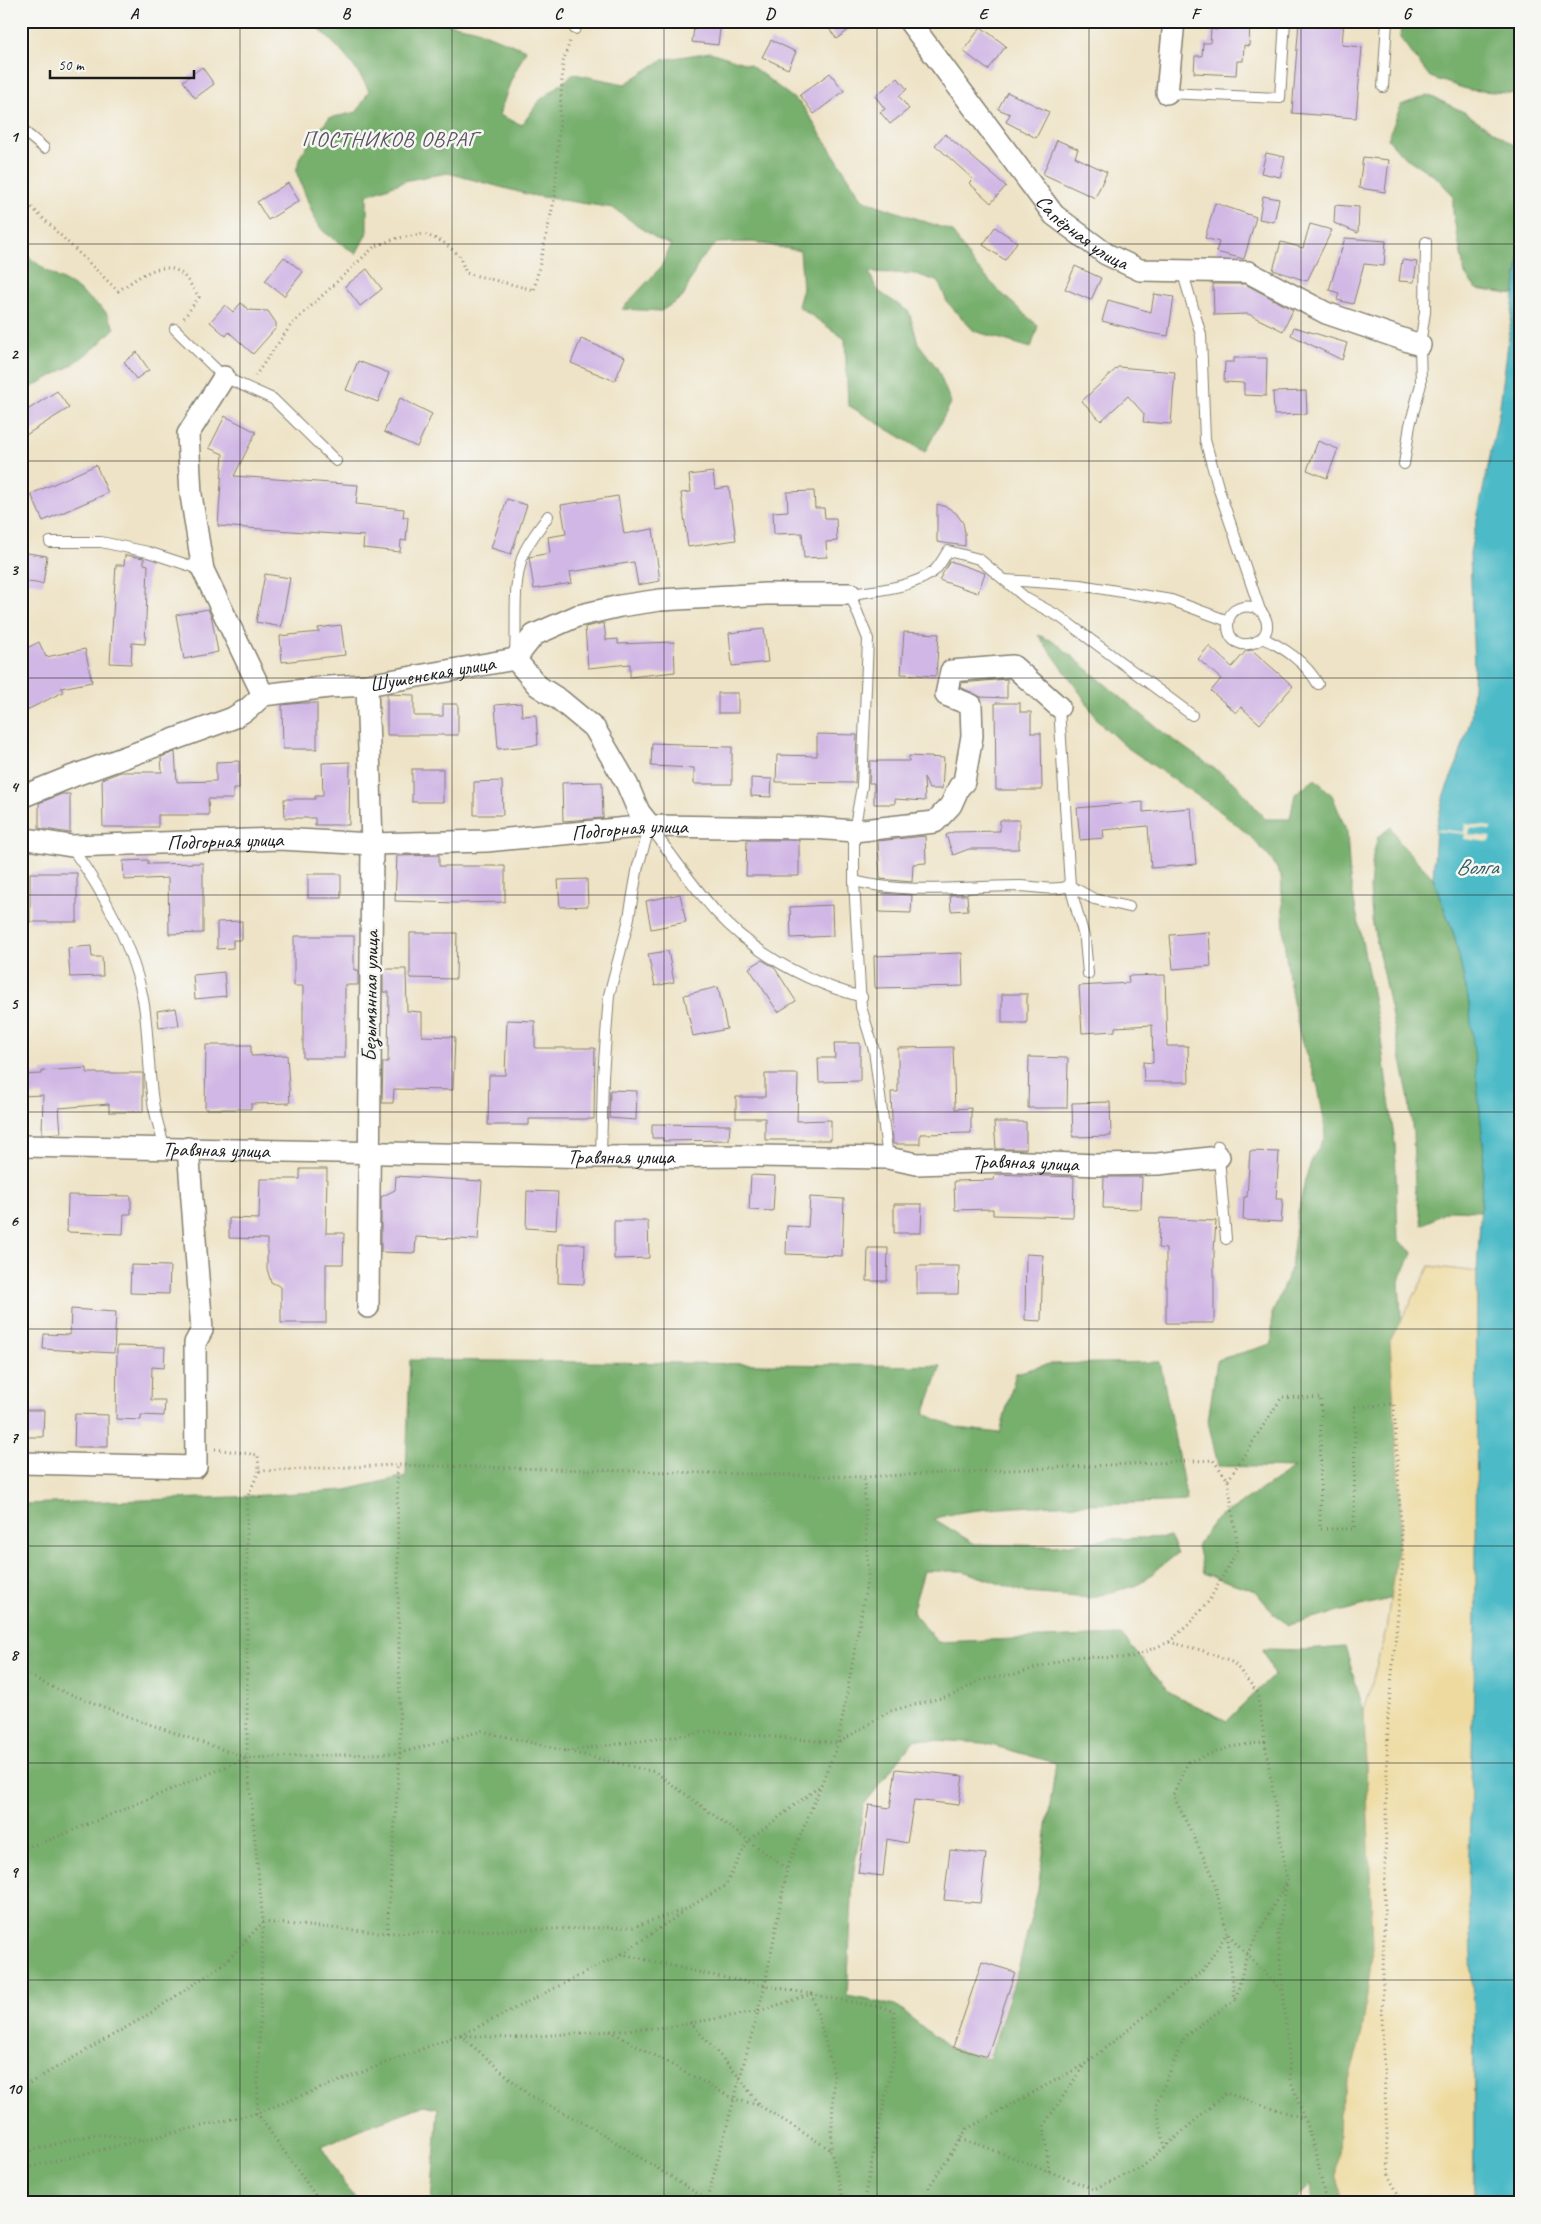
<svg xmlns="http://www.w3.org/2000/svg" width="1541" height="2224" font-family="Caveat,sans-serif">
  <rect width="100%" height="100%" fill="#f6f6f2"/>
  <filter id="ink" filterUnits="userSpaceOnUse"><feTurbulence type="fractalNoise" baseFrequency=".02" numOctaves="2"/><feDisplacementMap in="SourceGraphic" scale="10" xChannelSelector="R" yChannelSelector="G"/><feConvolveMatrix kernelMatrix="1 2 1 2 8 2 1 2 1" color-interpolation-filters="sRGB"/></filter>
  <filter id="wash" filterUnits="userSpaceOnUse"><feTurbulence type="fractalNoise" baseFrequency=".0096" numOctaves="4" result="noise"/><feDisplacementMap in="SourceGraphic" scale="20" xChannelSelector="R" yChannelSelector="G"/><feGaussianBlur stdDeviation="1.12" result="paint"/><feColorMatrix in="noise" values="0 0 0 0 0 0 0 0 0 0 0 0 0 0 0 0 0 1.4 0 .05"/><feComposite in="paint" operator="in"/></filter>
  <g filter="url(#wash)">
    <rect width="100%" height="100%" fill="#eee3c6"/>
    <g fill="#77af6d" stroke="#4a6644" fill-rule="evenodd">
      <path d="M311,21H445L449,24L474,29L526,50L511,80L499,115L522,125L540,100L574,74L625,84L662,60L710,52L750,65L802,105L863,200L952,231L971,261L1000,292L1038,326L1031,348L974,331L947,302L939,282L916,274L869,272L877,290L909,312L918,343L937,368L951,403L925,452L848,405L845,339L798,306L803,288L800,251L753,242L717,243L699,262L683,297L661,311L622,309L661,267L671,245L657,239L613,208L530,195L448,173L408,180L367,195V233L356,254L324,232L316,222L296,171L302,153L329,118L357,112L369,91C356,64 333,42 311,21Z"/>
      <path d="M1401,21H1520V94L1469,90L1430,77L1400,38Z"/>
      <path d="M1428,95L1464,112L1520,149V252L1515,295L1476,289L1465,274L1453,214V195L1436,177L1403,156L1388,139L1401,105Z"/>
      <path d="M21,251L47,271L75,287L105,311L115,328L98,345L72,365L21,393Z"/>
      <path d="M1038,635L1055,642L1161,731L1236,784L1265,819H1290L1295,794L1315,779L1332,795L1347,832L1350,880L1380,1033L1395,1144L1398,1240L1413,1252L1399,1281L1401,1316L1408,1345L1409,1468L1392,1598L1289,1625L1276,1616L1255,1591L1203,1573L1197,1545L1214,1521L1294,1468L1218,1466L1208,1421L1217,1360L1272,1344V1314L1291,1268L1297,1218L1305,1180L1313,1157L1325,1137L1324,1120L1318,1087L1301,1040L1291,992L1285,949L1281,875L1270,858L1250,836L1221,812L1125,746L1099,722L1075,685Z"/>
      <path d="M1391,827L1400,843L1433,878L1455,938L1469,1003L1475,1048L1484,1152L1481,1211L1450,1210L1422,1225L1415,1188L1413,1133L1408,1094L1372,920L1370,888L1373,855L1378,837Z"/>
      <path d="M410,1360L941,1366L924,1414L958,1428L1000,1433L1016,1373L1049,1364L1160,1362L1187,1501C1131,1504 1074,1503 1018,1507C990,1509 961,1510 934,1519L975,1544L1055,1546L1109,1539L1170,1537L1178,1553L1138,1585L1089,1598L1026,1593L963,1571H924L912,1612L937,1642L1121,1635L1171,1693L1227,1721L1274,1675L1263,1649L1307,1650L1345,1647L1364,1712L1373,1948L1362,2034L1339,2114L1336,2177L1344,2203H1313L1311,2184L1293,2203H431L438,2108L425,2105L363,2128L322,2146L344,2184L360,2203H21V1504L233,1497L346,1490L406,1476ZM915,1739L984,1743L1056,1763L1038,1889L1019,1967L989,2059L949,2048L895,2005L847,1996L853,1878L863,1806Z"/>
    </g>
    <path fill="#eeda9e" stroke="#857b5d" d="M1430,1266L1477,1272L1476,1624L1473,1746L1474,2203H1344L1336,2177L1339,2114L1362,2034L1373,1948L1364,1712L1386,1630L1401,1519L1390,1341Z"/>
    <path fill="#4ebbc7" stroke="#356c72" d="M1520,252V2203H1474V2030L1468,1883L1476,1624L1477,1272L1484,1152L1469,1003L1455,938L1433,878L1436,829L1444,794L1458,761L1471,718L1474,669L1470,553L1499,413Z"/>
    <path fill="#eee3c6" d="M1465,824L1491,827V830L1470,828L1469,835L1491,837L1490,842L1464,839L1465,834L1436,831V829L1464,832Z"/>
    <g id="blocks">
      <g fill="#d1b7e5">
        <path d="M695,21H721L718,45L692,42Z"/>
        <path d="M823,21H860L837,39Z"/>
        <path d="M1218,21H1250L1249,46L1244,45L1243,61H1237L1236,75L1194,73L1195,56H1202L1203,43H1210L1211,29L1217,30Z"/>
        <path d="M1299,21H1344L1342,45L1362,47L1356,118L1292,113Z"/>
        <path d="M981,27L1006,46L988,70L963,51Z"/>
        <path d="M771,40L796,52L788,69L762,57Z"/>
        <path d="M202,67L214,84L195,98L183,81Z"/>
        <path d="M830,73L844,91L814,114L800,95Z"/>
        <path d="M898,78L907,89L899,96L909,109L890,124L880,112L885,109L875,96Z"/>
        <path d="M1007,92L1049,112L1036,138L1006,122L1010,114L998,109Z"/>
        <path d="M945,134L1006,186L991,203L969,183L973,179L935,145Z"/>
        <path d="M1057,140L1078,149L1075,157L1107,172L1095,198L1043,174Z"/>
        <path d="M1266,153L1285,157L1280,177L1261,173Z"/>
        <path d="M1363,157L1389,160L1385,192L1359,188Z"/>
        <path d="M288,183L299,201L268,220L257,202Z"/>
        <path d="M1263,196L1279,199L1274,222L1259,219Z"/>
        <path d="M1215,203L1256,217L1244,259L1216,252L1219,242L1205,238Z"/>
        <path d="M1335,205L1359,207L1358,233L1334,223Z"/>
        <path d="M1310,224L1332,230L1307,281L1273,270L1281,242L1303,248Z"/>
        <path d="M995,227L1017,242L1005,260L983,245Z"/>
        <path d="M1345,238L1386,241L1384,266L1364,264L1353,304L1337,300L1339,293L1329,290Z"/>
        <path d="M284,257L303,272L284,296L265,281Z"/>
        <path d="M1402,260L1417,262L1414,282L1399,281Z"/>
        <path d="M1075,266L1101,278L1091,300L1065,289Z"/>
        <path d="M367,269L382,289L360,306L345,286Z"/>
        <path d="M1213,284H1245L1293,310L1283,331L1248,314L1214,315Z"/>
        <path d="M1154,294L1174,297L1168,336L1148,333L1102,321L1108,300L1151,312Z"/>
        <path d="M241,303L249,310L268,311L276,323V328L253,354L229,332L226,336L210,322L225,305L233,312Z"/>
        <path d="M1294,327L1347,343L1342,360L1291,335Z"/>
        <path d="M581,339L625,357L615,381L571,363Z"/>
        <path d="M137,352L149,370L136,379L124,362Z"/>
        <path d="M1234,358H1267L1266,396L1244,395V383L1224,382L1225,362H1234Z"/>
        <path d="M358,361L389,373L378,402L346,390Z"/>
        <path d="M1118,367L1175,372L1171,424L1143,422L1144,414L1128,396L1101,421L1082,401Z"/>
        <path d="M57,391L69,408L21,438V414Z"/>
        <path d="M1306,391L1307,414L1274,415L1273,392Z"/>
        <path d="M400,398L432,414L417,447L384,432Z"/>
        <path d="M225,416L256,432L234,476L358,485L356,504L404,509L403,517H408L406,541L401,540L400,552L363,548L364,536L218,526L223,454L209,448Z"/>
        <path d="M1318,441L1338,449L1327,478L1307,470Z"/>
        <path d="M96,465L108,493L43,521L31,494Z"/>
        <path d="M713,472L715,489L729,487L736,540L688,547L681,493L691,492L689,475Z"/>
        <path d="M814,491L815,508H824L825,518H836L837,541L826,542L827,557L804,558L802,533L774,534L773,512L788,511L787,492Z"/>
        <path d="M618,496L624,534L653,529L660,581L638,585L634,562L570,572L572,583L534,589L529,557L550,553L548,537L566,534L561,505Z"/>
        <path d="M507,499L527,505L511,554L491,548Z"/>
        <path d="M937,504L947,507L956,513L963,523L965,533V546L937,542Z"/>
        <path d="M21,552L47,556L43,584L21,581Z"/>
        <path d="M125,555L144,558V564L148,565L145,644L132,643L131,664L110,663L116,565H124Z"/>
        <path d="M950,561L985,573L978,593L939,580Z"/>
        <path d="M265,574L290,578L281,627L256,622Z"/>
        <path d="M208,609L212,619L218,652L184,659L176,615Z"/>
        <path d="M604,623L606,640L618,639V644L674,642L675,672L630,677V664L588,668L585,627Z"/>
        <path d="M341,625L345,655L282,662L280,636L319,632L318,628Z"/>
        <path d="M764,629L768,662L732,666L729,633Z"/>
        <path d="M904,632L939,634L936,676L901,674Z"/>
        <path d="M39,642L46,657L85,649L92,682L61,688L63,692L21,713V651Z"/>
        <path d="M1209,646L1232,667L1246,651L1252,650L1293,686L1260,724L1241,707L1236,713L1211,691L1221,679L1198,659Z"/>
        <path d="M1007,679V698L981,697L960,687L961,683Z"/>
        <rect x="718" y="693" width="20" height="20"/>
        <path d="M387,694L414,695V716H443V704H458V735H387Z"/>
        <path d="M302,703H317V749H283L282,705Z"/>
        <path d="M521,703L522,716L536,715L538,745L498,749L495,705Z"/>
        <path d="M995,703H1020V712H1031V733H1041L1042,790H996Z"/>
        <path d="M817,734L857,735L855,783L776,782L777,755L817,756Z"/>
        <path d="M652,743L682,744V746L732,747V784H694V768L651,766Z"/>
        <path d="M175,752L177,782L216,781V762L239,761V789H233V799H208L209,815H158V827H103L102,779L121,772H162L161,757Z"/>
        <path d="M909,756L944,758L942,789H929L924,777L925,801L895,799V804H874V783H869L870,761H909Z"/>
        <path d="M350,762L349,825H315V818H285L284,799H315V796H323L322,763Z"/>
        <rect x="412" y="769" width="31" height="33"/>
        <path d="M751,778L772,779L771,797L751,796Z"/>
        <path d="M502,781L503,815H474V782Z"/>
        <path d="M602,782L603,818L563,821L562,783Z"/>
        <path d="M62,794H70V833L39,828V803Z"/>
        <path d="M1143,802V812L1191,808L1196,864L1151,868L1148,826L1103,830L1104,838L1080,840L1077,808Z"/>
        <path d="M1000,820H1019V849H969L953,855L946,835L953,832L1000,831Z"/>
        <path d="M925,836L926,863L913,864L912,882L880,879L878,841Z"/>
        <path d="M747,840H799V876H746Z"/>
        <path d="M439,855V866H505V902L456,903L395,901L397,856Z"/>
        <path d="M148,860V864L203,863V933L169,934L168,878L124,880L123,861Z"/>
        <rect x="30" y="873" width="47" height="49"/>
        <rect x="308" y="874" width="33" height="24"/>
        <path d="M587,879L588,906L560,907L558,880Z"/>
        <path d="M879,893L912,895L911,913L879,912Z"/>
        <path d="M680,894L686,922L651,929L646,901Z"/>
        <path d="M950,895H967L968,910L951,911Z"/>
        <path d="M832,905L833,936L791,938L790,907Z"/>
        <path d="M242,921V940H233V948L217,949V922Z"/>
        <path d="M1209,932L1211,966L1173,969L1170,935Z"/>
        <path d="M410,933H457L456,979L410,978Z"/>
        <path d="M294,936H354V970H358V985H345V1058H303V986H294Z"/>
        <path d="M91,946L92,957H102L103,976L70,977L68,948Z"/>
        <path d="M668,951L674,982L655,986L648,954Z"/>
        <path d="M962,953L963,986L875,988L874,956Z"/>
        <path d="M762,960L774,967L796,1001L778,1012L749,968Z"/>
        <path d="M383,969H406L407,1011L422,1012V1036L455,1037L453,1090L394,1089L393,1103H382L383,1062H388L389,992H383Z"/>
        <path d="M224,972L226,996L195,999L193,975Z"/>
        <path d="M1165,975L1167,1046H1188L1189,1082H1144L1143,1062L1153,1063L1152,1025L1115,1027V1031L1082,1033L1079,986L1129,983L1128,976Z"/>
        <path d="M718,987L727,1029L693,1036L684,995Z"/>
        <rect x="1002" y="994" width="25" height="29"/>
        <path d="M176,1008L179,1025L159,1028L157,1011Z"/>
        <path d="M507,1020L535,1021V1048H595L594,1119H529V1125H488L489,1075H505Z"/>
        <path d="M834,1043H860V1081L819,1082L818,1058H835Z"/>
        <path d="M206,1045H251V1056L287,1055L290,1103L251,1104V1109H205Z"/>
        <path d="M953,1047L955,1109L971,1108V1133L920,1134V1144H893L891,1092H898V1048Z"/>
        <path d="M1029,1057L1068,1058L1067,1108H1028Z"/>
        <path d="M87,1068V1073H143V1112H109V1104L59,1108L61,1133L42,1134L43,1095L21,1096V1075L42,1074V1071Z"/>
        <path d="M765,1074H798L797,1121L831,1120V1140H765V1118H736V1097H765Z"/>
        <path d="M610,1090L637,1091L636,1120L609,1118Z"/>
        <path d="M1110,1102L1111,1136L1073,1137L1072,1103Z"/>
        <path d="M994,1122H1026V1149H996Z"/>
        <path d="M652,1124L730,1125L729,1140L663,1141V1138H652Z"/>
        <path d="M1250,1151L1279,1152L1276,1199H1283L1281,1222L1243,1220L1244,1197H1247Z"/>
        <path d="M300,1169H327L326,1233H344L343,1264H326V1323H281V1287L271,1282L267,1269V1239L229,1238V1218L259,1219L260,1179H300Z"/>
        <path d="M995,1174L1074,1177L1073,1217L993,1215V1209L955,1210L954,1181L994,1180Z"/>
        <path d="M751,1175L775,1176L773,1211L749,1210Z"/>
        <path d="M396,1176L482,1181L478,1240L416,1237L415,1253L381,1252V1197L395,1190Z"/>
        <path d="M1104,1177H1142L1141,1209L1103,1208Z"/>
        <path d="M527,1191L558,1192L556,1230L526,1228Z"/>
        <path d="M68,1195L131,1196V1214H124L123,1234L67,1232Z"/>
        <path d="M810,1197L844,1199L842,1256L786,1254L787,1226L808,1227Z"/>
        <path d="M894,1204H922L921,1233H894Z"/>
        <path d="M1160,1218L1216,1221L1214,1251V1323H1166V1249L1158,1248Z"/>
        <path d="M614,1221H648L649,1258L614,1259Z"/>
        <path d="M559,1244H585L584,1284L558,1283Z"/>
        <path d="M868,1248H888L887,1281H867Z"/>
        <path d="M1026,1254L1043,1255L1041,1321L1025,1320Z"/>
        <path d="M131,1265L170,1266L169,1294L130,1293Z"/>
        <path d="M917,1266H959L958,1294H917Z"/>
        <path d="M71,1309L116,1312L114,1353L43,1349L44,1334L70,1335Z"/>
        <path d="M117,1346L165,1347L164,1368L152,1367L151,1400H165L164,1416L141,1415V1420L116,1419Z"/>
        <path d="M21,1410H44L43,1437H21Z"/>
        <path d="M75,1414L108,1415V1447H74Z"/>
        <path d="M896,1769L963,1776L959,1805L914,1800L907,1843L887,1839L883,1876L858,1873L869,1805L890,1808Z"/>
        <path d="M950,1850L986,1854L980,1903L944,1900Z"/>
        <path d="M982,1962L1015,1972L987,2057L953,2047Z"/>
      </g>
    </g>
  </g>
  <g filter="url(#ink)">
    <use href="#blocks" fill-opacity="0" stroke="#858071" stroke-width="1"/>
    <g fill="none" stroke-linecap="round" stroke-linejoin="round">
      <g stroke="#858071" stroke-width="12">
        <g id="lane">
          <path d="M575,29L578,21"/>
          <path d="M1383,87L1387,21"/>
          <path d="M1167,93L1280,98L1285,21"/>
          <path d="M21,129L44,148"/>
          <path d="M1182,270L1201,335L1205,440L1219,490L1260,610C1287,641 1228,661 1228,625C1228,607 1247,603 1260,610"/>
          <path d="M175,329L224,377L273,399L336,461"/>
          <path d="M1404,464L1410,425L1421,384L1420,345L1425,312L1426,242"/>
          <path d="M50,542H101L148,552L203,570"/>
          <path d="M1005,580L1080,585L1171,600L1228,621"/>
          <path d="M1262,638C1284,647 1306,663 1318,684"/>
          <path d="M515,653C517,620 512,587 523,555C528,542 540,528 548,516"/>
          <path d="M1059,707L1070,886L1085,940L1088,974"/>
          <path d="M650,827C672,855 692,885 716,912C755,954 807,982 862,997"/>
          <path d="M71,847C104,892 135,950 144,1005C149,1039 148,1074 154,1108C157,1121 161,1135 165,1148"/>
          <path d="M854,881C909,895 966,886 1021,886C1039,887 1053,891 1070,886L1094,899L1129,907"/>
          <path d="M1218,1146L1226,1239"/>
          <path d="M601,1157L603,1076L609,995L628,923L638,866L650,826"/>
          <path d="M888,1158L874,1050L861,1007L854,881V831L862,786L868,639L850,594C875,591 916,587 935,570C940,565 944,557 948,551L979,559L1027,599L1060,617L1192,715"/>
        </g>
      </g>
      <g stroke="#858071" stroke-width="24">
        <g id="street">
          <path id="s1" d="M909,21L1054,215L1106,254L1140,270L1248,272L1326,313L1420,345"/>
          <path d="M1167,93L1174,21"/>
          <path d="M224,377L188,434L191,495L203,570L263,695"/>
          <path d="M515,659L538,686L560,700L595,729L627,784L639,812L650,826"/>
          <path d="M367,685L372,844L368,1307"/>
          <path id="s2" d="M21,797L73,776L233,718L249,708L263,695L329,687L367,685L515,659L534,635L577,616L620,606L660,600L766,594H850"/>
          <path id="s3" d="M21,838L71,846L279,839L372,844L486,841L650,826L815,828L854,831L935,822L951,805L959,787L964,782L972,736L971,705L946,695L951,671L1013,666L1059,707"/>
          <path id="s4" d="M21,1146L601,1157L751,1156L888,1158L917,1164L1005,1161L1096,1165L1158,1164L1219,1157"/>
          <path d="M21,1463L196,1467L195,1343L202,1330L188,1148"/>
        </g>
      </g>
      <g stroke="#858071" stroke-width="3" stroke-dasharray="1 4" stroke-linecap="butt">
        <path d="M21,197L118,291C135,280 163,256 183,275C189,281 194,290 199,297L184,318"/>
        <path d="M255,376L291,325L375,246L398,238L424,234L443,242L459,255L466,273L534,290L555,196L563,62L570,41"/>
        <path d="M215,1449L258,1455L259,1471L397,1465L864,1477L1213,1460L1228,1480L1238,1549L1209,1601L1188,1625L1169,1642L1129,1658L1072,1657L1015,1674L981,1680L953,1695L890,1711L838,1743L713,1731L567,1751"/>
        <path d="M259,1471L247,1498V1758L263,1922L257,2113L318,2199L324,2203"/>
        <path d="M1228,1480L1282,1397L1321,1398L1320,1529H1354L1355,1407L1394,1404L1403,1562L1388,1715L1382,2028L1389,2177L1403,2203"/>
        <path d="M1169,1642L1201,1650L1234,1663L1257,1692L1265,1742"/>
        <path d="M21,1671L52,1687L143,1722L247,1758L400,1753L482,1731L655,1772L787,1869"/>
        <path d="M21,1849L52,1839L247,1758"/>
        <path d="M263,1922L387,1933L633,1927L686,1909L725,1886L748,1841L821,1785"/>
        <path d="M387,1933L400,1753L397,1465"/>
        <path d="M622,1954L683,1912"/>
        <path d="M1236,1998L1247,1954L1286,1883"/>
        <path d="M690,2022L740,2078L759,2105L831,2150"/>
        <path d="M610,2031L734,2099L758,2105"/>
        <path d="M460,2035L529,2095L595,2129L712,2203"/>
        <path d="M461,2035L508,2038L669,2027L759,2011L812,1994L834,2074L831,2151L844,2203"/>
        <path d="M21,2088L146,2016L224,1964L262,1923"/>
        <path d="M960,2140L978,2144L1094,2189L1141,2168L1226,2093L1303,2118"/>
        <path d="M1165,2148L1156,2104L1185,2036L1235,2000L1227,1933L1282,1991"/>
        <path d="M21,2153L95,2134L140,2139"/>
        <path d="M21,2169L257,2113L476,2028L622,1954L706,1974L894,2010L895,2052L863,2203"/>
        <path d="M1049,2171L1044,2125L1083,2067"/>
        <path d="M706,2203L765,1985L787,1869L838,1743L868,1576L864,1477"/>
        <path d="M929,2203V2187L967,2129L1085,2064L1203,1970L1227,1933L1213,1876L1173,1795L1188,1762L1230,1747L1265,1742L1287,1880L1278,1935L1291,2081L1316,2153L1326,2203"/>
      </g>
      <use href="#lane" stroke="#fff" stroke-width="10"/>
      <use href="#street" stroke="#fff" stroke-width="21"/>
    </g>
  </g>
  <path fill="none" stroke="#1c1c1c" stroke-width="1" stroke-opacity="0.55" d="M240,21V2203M452,21V2203M664,21V2203M877,21V2203M1089,21V2203M1301,21V2203M21,244H1520M21,461H1520M21,678H1520M21,895H1520M21,1112H1520M21,1329H1520M21,1546H1520M21,1763H1520M21,1980H1520"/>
  <g text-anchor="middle" stroke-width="5" stroke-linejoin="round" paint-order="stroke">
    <g font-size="21" fill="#1c1c1c" stroke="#f6f6f2">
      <text dy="7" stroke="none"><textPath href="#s1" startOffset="275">Сапёрная улица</textPath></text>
      <text dy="7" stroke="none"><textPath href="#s2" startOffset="435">Шушенская улица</textPath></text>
      <text dy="7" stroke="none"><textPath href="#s3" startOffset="610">Подгорная улица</textPath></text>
      <text dy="7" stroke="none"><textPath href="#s3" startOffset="205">Подгорная улица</textPath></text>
      <text transform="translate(370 996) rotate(-89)" y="7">Безымянная улица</text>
      <text dy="7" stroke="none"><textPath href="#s4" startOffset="195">Травяная улица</textPath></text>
      <text dy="7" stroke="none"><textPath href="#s4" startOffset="600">Травяная улица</textPath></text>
      <text dy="7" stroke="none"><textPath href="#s4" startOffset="1005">Травяная улица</textPath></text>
    </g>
    <g font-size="22" letter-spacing="1" fill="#5b5262" stroke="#f6f6f2">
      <text x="390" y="146">ПОСТНИКОВ ОВРАГ</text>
    </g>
    <g font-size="22" font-style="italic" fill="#305c60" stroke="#f6f6f2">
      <text x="1477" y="874">Волга</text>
    </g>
  </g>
  <rect width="1541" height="2224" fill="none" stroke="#f6f6f2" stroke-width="55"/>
  <path d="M50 70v8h144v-8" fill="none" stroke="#1c1c1c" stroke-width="2.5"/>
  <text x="58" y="70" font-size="15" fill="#1c1c1c" stroke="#f6f6f2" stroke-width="4" paint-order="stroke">50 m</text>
  <rect x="28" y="28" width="1486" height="2168" fill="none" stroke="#1c1c1c" stroke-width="2"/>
  <g font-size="16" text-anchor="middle" font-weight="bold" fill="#1c1c1c">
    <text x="134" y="19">A</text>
    <text x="346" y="19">B</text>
    <text x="558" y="19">C</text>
    <text x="770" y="19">D</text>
    <text x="983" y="19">E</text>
    <text x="1195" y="19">F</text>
    <text x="1407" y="19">G</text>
    <text x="14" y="142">1</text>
    <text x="14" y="359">2</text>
    <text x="14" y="575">3</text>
    <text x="14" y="792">4</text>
    <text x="14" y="1009">5</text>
    <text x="14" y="1226">6</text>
    <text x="14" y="1443">7</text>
    <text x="14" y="1660">8</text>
    <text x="14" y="1877">9</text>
    <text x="14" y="2094">10</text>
  </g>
</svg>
